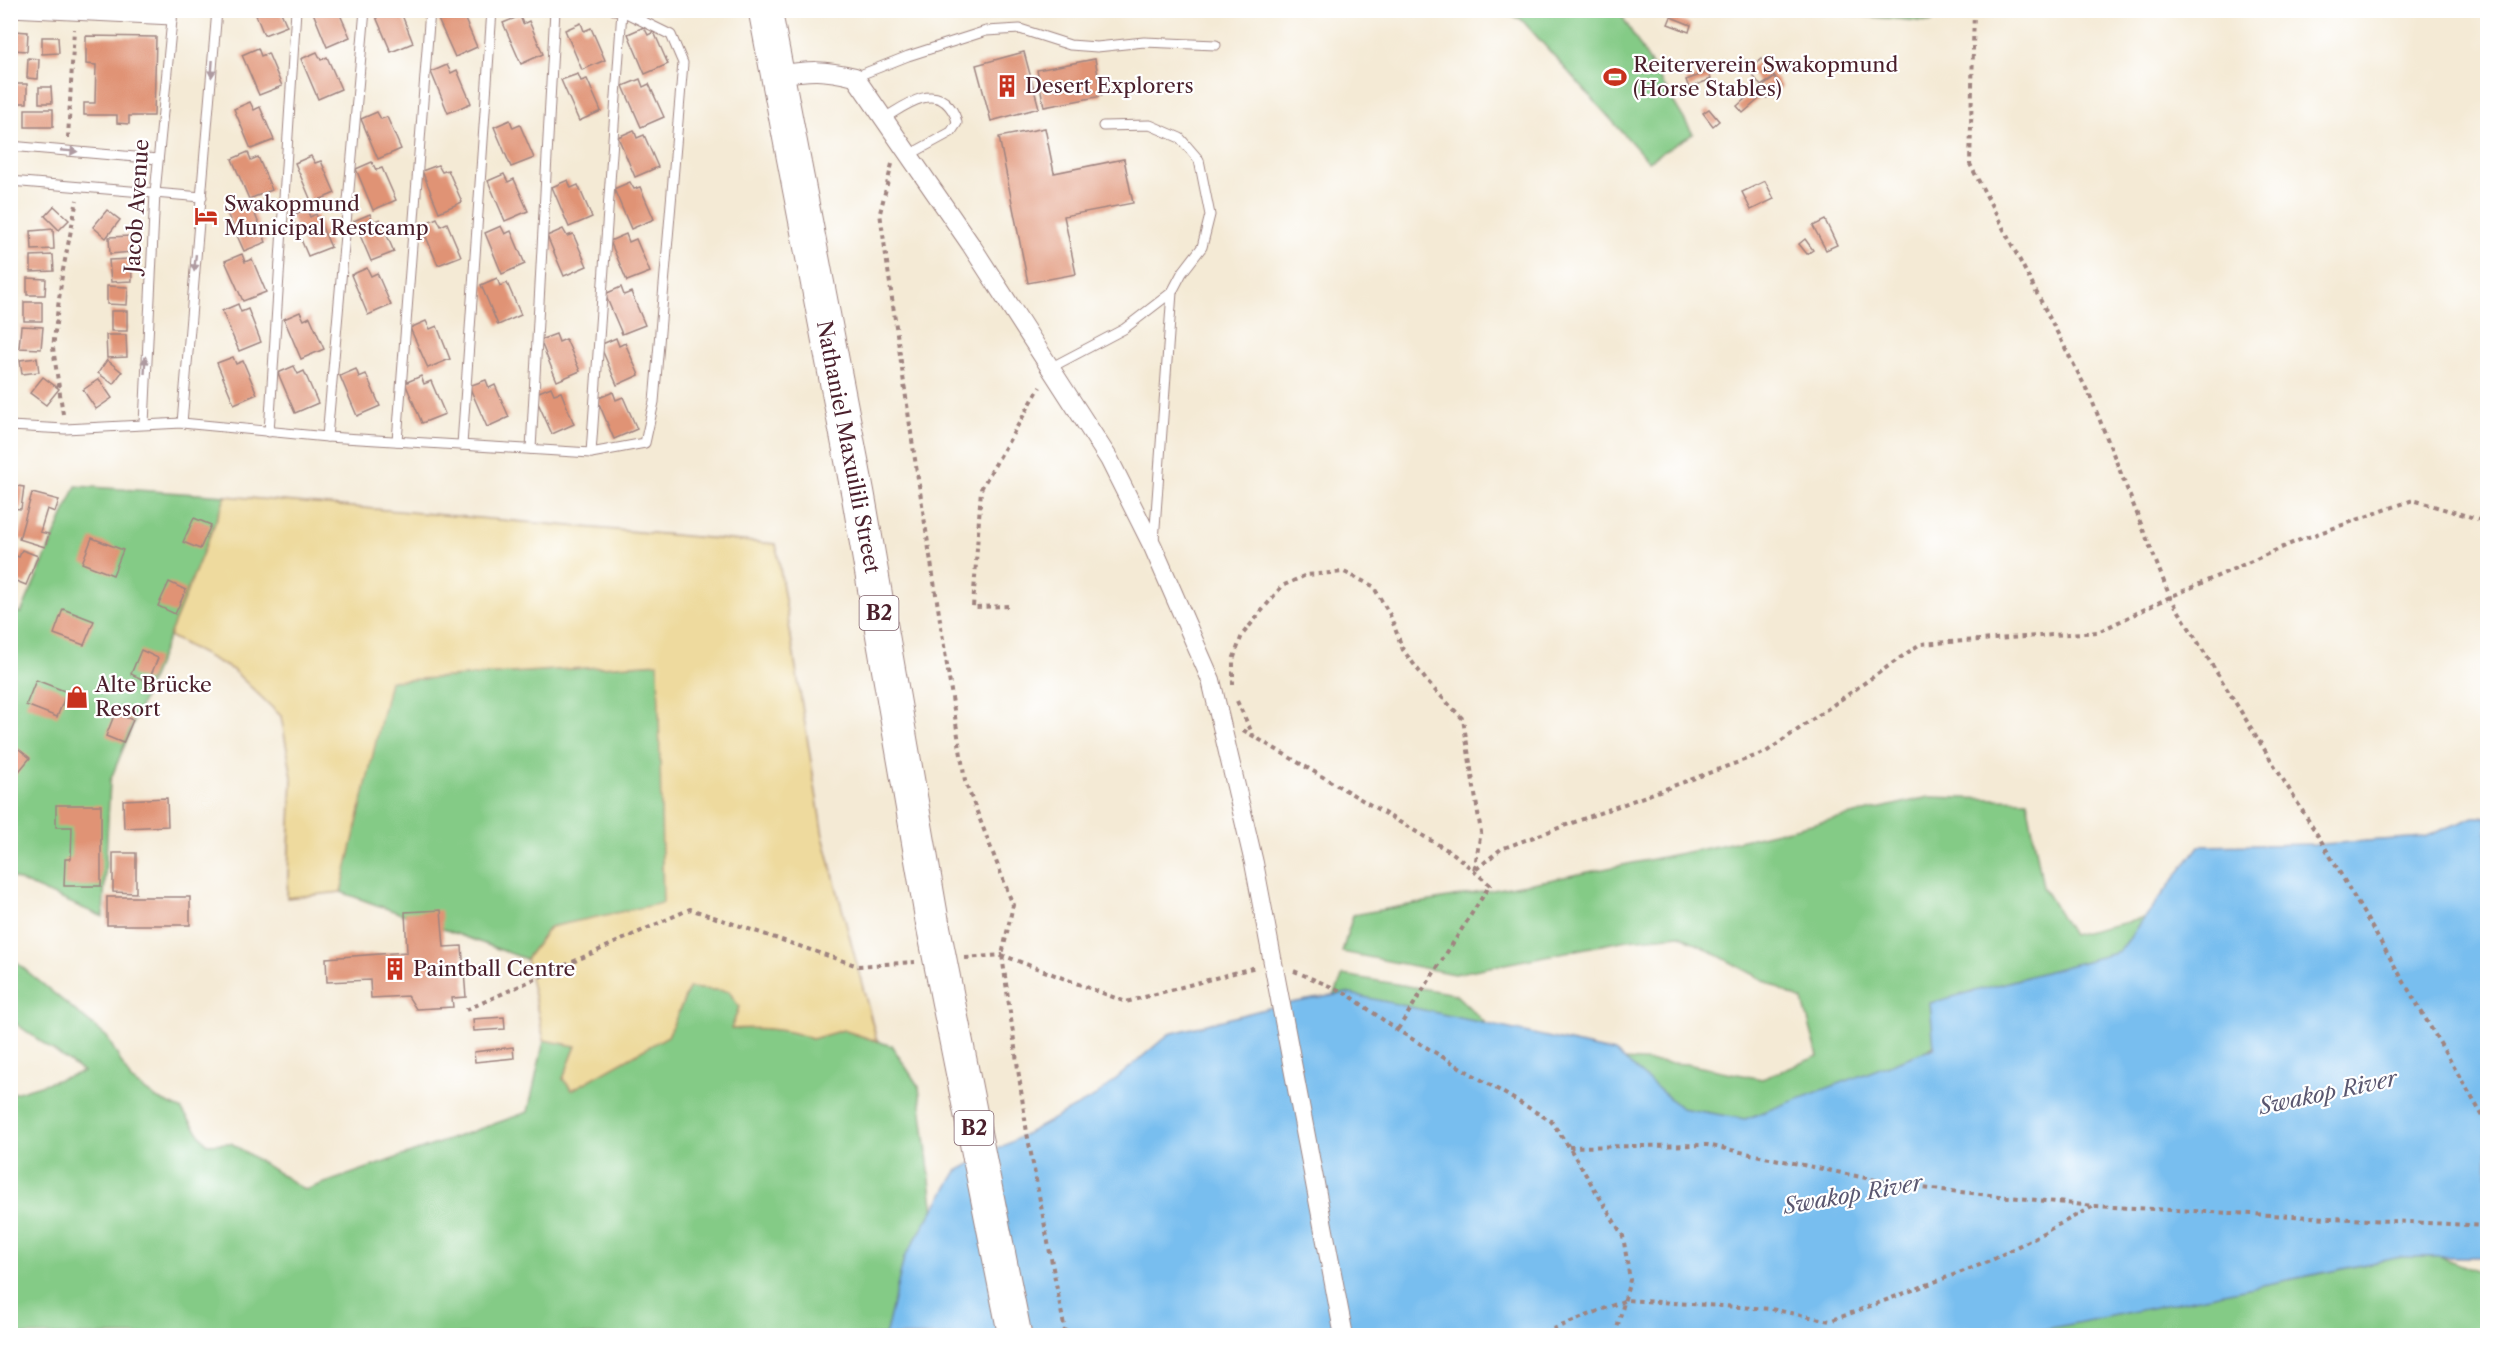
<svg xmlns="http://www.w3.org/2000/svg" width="2498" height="1346" font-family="'Libre Caslon Text',serif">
  <rect width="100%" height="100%" fill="#fff"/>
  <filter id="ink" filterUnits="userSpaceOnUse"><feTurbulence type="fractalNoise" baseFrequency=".0167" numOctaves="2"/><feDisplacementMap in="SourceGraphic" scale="12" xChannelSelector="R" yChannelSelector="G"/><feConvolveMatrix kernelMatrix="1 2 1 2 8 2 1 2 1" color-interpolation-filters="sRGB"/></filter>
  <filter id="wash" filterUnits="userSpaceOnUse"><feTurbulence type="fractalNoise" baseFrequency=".008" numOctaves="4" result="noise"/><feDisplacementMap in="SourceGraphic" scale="24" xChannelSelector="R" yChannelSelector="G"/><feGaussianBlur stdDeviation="1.35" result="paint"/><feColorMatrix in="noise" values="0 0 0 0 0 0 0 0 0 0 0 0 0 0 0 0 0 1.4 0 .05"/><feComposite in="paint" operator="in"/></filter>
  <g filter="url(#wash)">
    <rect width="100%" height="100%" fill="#f4ead5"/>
    <g fill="#84cb86" stroke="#677558" stroke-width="1.5">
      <path d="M1494,11H1619L1693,134L1648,161L1521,19Z"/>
      <path d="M1801,11L1933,10V11L1932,22Z"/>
      <path d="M76,486L226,496L110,781L103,917L11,877L10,610L21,613Z"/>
      <path d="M659,663L663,904L550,927L526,959L341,892L389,681Z"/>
      <path d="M1929,797L2027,800L2043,887L2072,935L2250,894L1973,1021L1809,1125L1758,1336L11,1335V1094L83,1072L11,1020V958L107,1037L131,1080L156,1098L181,1109L207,1144L231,1143L305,1190L528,1112L544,1040L576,1046L563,1079L668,1036L689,988L729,991L739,1007L732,1029C759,1027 787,1028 812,1039L843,1030L892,1046L919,1087L948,1330L1320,1030L1343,975L1455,994L1517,1053L1686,1064L1762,1079L1818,1056L1803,1001L1680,935L1627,940L1454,974L1342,952L1353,915L1549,880L1717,846Z"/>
      <path d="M2391,1238L2487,1275V1335L1930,1336Z"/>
    </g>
    <path fill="#eeda9e" stroke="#9c7c64" stroke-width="1.5" d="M226,496L776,544L823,836L877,1041L843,1030L812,1039C787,1028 759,1027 731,1029L739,1007L729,991L689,988L668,1036L572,1090L563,1079L576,1046L544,1040L526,959L550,927L663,903L658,663L390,681L341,892L287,898L292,777L281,716L233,670L169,636Z"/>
    <path fill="#78beef" stroke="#616e8d" stroke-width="1.5" d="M2474,817H2487V1257H2401L2013,1336H885L904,1258L957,1171L1096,1096L1169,1034L1280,1005L1346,993L1615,1052L1681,1108L1745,1119L1934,1048L1930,1003L2119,952L2199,846L2323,844L2424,837Z"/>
    <g id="blocks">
      <g fill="#e09374">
        <path d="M254,10H280L287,26L264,35Z"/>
        <path d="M312,10H338L350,37L327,47Z"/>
        <path d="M378,10H392L393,13L400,10L413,43L391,52L374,12Z"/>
        <path d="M452,10L457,18L463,15L477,47L455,57L437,17Z"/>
        <path d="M520,16L523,24L529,21L543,54L521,64L503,23Z"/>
        <path d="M1671,17L1691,25L1689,32L1668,24Z"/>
        <path d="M581,23L584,31L591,28L605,60L582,70L565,30Z"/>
        <path d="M644,27L648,35L654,32L668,64L645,74L628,34Z"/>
        <path d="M14,31L28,32L27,51L13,50Z"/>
        <path d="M86,36L156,37L154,116H129V124L117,123V115H84V103H95L96,65L86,64Z"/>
        <path d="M42,37H58L59,53L42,54Z"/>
        <path d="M258,48L261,56L268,53L282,86L259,95L242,55Z"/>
        <path d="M317,52L321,60L327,57L341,89L318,99L301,59Z"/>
        <path d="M1024,52L1039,108L991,121L976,65Z"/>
        <path d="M28,58L39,59L38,79L27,78Z"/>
        <path d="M1095,59L1102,96L1044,107L1037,70Z"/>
        <path d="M1762,59L1775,77L1761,86L1748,69Z"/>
        <path d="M1745,60L1750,68L1744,71L1739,63Z"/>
        <path d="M447,65L451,73L457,70L471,103L448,113L431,72Z"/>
        <path d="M1708,72L1711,79L1689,88L1686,80Z"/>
        <path d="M578,74L581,81L587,79L601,111L579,121L561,80Z"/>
        <path d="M1775,77L1782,87L1767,98L1760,89Z"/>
        <path d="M640,79L643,87L649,84L664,117L641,127L623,86Z"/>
        <path d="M13,84H27V103H12Z"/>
        <path d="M39,87H51L52,103H39Z"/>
        <path d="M1753,92L1759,99L1743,113L1737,106Z"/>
        <path d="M250,102L254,110L260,107L274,140L251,149L234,109Z"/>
        <rect x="25" y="109" width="28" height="18"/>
        <path d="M1709,109L1719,121L1713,126L1703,113Z"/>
        <path d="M377,112L381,119L387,117L401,149L378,159L361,119Z"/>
        <path d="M510,120L513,128L520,125L534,158L511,167L494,127Z"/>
        <path d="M1045,128L1054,173L1124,159L1133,203L1064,216L1076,274L1028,283L999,137Z"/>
        <path d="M634,130L637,138L644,135L658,167L635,177L618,137Z"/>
        <path d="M248,152L251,160L258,157L272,190L249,199L232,159Z"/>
        <path d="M311,156L315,163L321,161L335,193L312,203L295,163Z"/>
        <path d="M372,162L376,170L382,168L396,200L373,210L356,169Z"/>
        <path d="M438,165L442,172L448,170L462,202L439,212L422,171Z"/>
        <path d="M504,174L508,182L514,179L528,211L505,221L488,181Z"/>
        <path d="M568,180L571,188L578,185L592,217L569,227L552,187Z"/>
        <path d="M1765,181L1774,199L1751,210L1742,192Z"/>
        <path d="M630,182L634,189L640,187L654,219L631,229L614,189Z"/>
        <path d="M243,204L246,212L253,209L266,242L244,251L226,211Z"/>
        <path d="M54,206L69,220L59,230L45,216Z"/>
        <path d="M307,209L310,217L316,214L331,247L308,256L291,216Z"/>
        <path d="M107,210L120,220L106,238L93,227Z"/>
        <path d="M370,214L373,222L380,219L394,252L371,261L354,221Z"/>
        <path d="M437,218L441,226L447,223L461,256L438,265L421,225Z"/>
        <path d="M1825,220L1837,245L1826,250L1813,226Z"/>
        <path d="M501,226L505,234L511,231L525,264L502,274L485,233Z"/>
        <path d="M53,229L54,249L32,250L31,231Z"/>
        <path d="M563,229L567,236L573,234L587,266L564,276L547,236Z"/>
        <path d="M626,234L629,242L636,239L650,272L627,281L610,241Z"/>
        <path d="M131,236L132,252L110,254L109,237Z"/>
        <path d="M1805,239L1813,250L1807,254L1799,244Z"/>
        <path d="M242,254L245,262L252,259L266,292L243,301L225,261Z"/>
        <path d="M53,255L54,271L31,272V256Z"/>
        <path d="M131,259L132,281L111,282L109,260Z"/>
        <path d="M367,268L371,276L377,273L391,305L368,315L351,275Z"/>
        <path d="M27,278L46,279L45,295H27Z"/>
        <path d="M497,278L500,286L507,283L521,315L498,325L481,285Z"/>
        <path d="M107,286L128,287L127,305L107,304Z"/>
        <path d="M621,287L624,295L631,292L645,325L622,334L605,294Z"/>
        <rect x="24" y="302" width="18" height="19"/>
        <path d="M238,304L241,312L248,309L261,342L239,351L222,311Z"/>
        <rect x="111" y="311" width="16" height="20"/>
        <path d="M300,312L304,320L310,317L324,349L301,359L284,319Z"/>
        <path d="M426,321L430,329L437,326L450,359L428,368L410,328Z"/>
        <path d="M21,326L43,327L41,349L19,348Z"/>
        <path d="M556,334L559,342L566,339L580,371L557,381L540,340Z"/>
        <path d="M106,335H126L127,357L107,358Z"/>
        <path d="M616,338L619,346L625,343L639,375L617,385L600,345Z"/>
        <path d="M233,357L236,364L243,361L257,394L234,404L217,363Z"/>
        <path d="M37,358L39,372L22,374L20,360Z"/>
        <path d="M107,360L122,372L113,384L98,373Z"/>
        <path d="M294,366L298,374L304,371L318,403L295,413L278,373Z"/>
        <path d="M356,369L359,377L366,374L380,406L357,416L340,376Z"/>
        <path d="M421,376L424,384L431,381L445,414L422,423L405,383Z"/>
        <path d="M43,377L59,389L46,405L30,393Z"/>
        <path d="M99,379L112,398L96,409L83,390Z"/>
        <path d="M486,380L489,388L495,385L509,417L487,427L469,386Z"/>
        <path d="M551,387L554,394L561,392L574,424L552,434L534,394Z"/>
        <path d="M613,392L616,400L623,397L637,429L614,439L597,399Z"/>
        <path d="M10,485L24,487L21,509L10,508Z"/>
        <path d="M32,493L59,500L55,512L47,509L40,532L49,534L45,547L19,539Z"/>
        <path d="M194,518L211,525L200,549L183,542Z"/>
        <path d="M92,538L123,550L113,575L82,563Z"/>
        <path d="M22,550L38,556L26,585L11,579L15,570L10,568V554L19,557Z"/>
        <path d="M169,582L186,590L175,614L158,606Z"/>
        <path d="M63,609L94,621L84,645L54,634Z"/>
        <path d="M141,650L158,658L148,682L131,674Z"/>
        <path d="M36,680L67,692L57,717L26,705Z"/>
        <path d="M115,713L133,720L123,743L106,736Z"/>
        <path d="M10,742L30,758L10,782Z"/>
        <path d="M167,798L168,826L124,828L123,800Z"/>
        <path d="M56,805H101V886H64L65,859H71L72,827H56Z"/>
        <path d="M113,853H136V893L113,892Z"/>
        <rect x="107" y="897" width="83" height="28"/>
        <path d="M441,910L444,947L462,946L466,997L452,998L453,1007L416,1009L408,996L371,998L370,980L327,982L326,958L407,952L405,912Z"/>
        <path d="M504,1017L505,1029L474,1031L473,1019Z"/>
        <path d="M513,1047L514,1058L475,1062L474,1052Z"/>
      </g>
    </g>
  </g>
  <g filter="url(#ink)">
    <use href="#blocks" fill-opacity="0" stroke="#9f8480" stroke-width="1.5"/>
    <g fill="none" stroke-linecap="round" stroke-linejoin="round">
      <g stroke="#9f8480" stroke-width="11">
        <g id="lane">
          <path d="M10,12L172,20"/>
          <path d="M855,77L908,56L986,31L1020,29L1070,45L1097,47L1144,42L1216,45"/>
          <path d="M884,118C902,108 931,84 949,106C954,112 956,116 957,123L951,132L909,155"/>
          <path d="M1103,126L1150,125L1180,138L1199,160L1210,215L1202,247L1182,273L1172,292L1154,541"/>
          <path d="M10,146L158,159"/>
          <path d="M10,181L202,197"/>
          <path d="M1050,368L1124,329L1172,292"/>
          <path d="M182,423L217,10"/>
          <path d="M144,424L155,193L173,10"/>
          <path d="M10,426L65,429L182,423L327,437L591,453L645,443L654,402L683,63L671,35L622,11L614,10"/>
          <path d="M269,432L296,10"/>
          <path d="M327,437L365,10"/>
          <path d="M397,441L430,10"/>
          <path d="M462,445L492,10"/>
          <path d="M531,449L555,10"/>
          <path d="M591,453L622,11"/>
        </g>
      </g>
      <g stroke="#9f8480" stroke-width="20">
        <path id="street" d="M777,75C810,70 823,69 855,77L971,245L1109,459L1153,547L1211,680L1254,863L1344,1336"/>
      </g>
      <g stroke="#9f8480" stroke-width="35">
        <path id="highway" d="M765,10L858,494L932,920"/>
      </g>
      <g stroke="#9f8480" stroke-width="4" stroke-dasharray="4.5 4.5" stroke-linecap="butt">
        <path d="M1974,10L1970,164L2091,398L2170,597L2323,844L2488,1125"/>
        <path d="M68,138L74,29"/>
        <path d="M892,164L880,213L912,440L965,781L1013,905L1002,955L1027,1133L1066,1336"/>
        <path d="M63,414L53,348L62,275L77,200"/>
        <path d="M1008,606L973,607L981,489L1040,387"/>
        <path d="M1233,685V660L1242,635L1282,586L1306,575L1344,572L1373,586L1390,615L1403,650L1429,684L1463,719L1481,832L1474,871L1501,849L1766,752L1920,644L2098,632L2170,597L2297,541L2413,500L2488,522"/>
        <path d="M1237,701L1253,735"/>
        <path d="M1243,730L1454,854L1490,885L1398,1029"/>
        <path d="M965,958L1002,955L1126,1002L1256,967"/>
        <path d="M1294,971L1346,993L1397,1030L1551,1121L1569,1147L1623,1236L1630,1280L1615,1336"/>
        <path d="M466,1010L690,909L858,966L915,962"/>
        <path d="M1569,1147L1707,1145L1904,1186L2094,1206L2488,1226"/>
        <path d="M1536,1336L1626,1300L1771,1309L1830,1321L1988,1262L2094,1206"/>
      </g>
      <use href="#lane" stroke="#fff" stroke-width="9"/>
      <use href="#street" stroke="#fff" stroke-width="18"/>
      <use href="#highway" stroke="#fff" stroke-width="33"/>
      <g stroke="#9f8480" stroke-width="35" stroke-linecap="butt">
        <path id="highway-bridge" d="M932,920L1015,1336"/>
      </g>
      <use href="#highway-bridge" stroke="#fff" stroke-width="33"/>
    </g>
    <defs><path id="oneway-solid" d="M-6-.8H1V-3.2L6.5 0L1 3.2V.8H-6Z" transform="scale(1.5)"/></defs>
    <g fill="#ae9aa0">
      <use href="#oneway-solid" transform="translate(212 69) rotate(94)"/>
      <use href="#oneway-solid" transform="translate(69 151) rotate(5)"/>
      <use href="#oneway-solid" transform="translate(195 263) rotate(96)"/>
      <use href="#oneway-solid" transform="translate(145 365) rotate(-87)"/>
    </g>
  </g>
  <defs>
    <g id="stadium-bare" transform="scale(1.8)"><path d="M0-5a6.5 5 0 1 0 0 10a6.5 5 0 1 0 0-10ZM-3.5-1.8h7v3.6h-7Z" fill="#c8321e" stroke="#fff" stroke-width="2.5" paint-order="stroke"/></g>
    <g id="building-bare" transform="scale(1.8)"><path d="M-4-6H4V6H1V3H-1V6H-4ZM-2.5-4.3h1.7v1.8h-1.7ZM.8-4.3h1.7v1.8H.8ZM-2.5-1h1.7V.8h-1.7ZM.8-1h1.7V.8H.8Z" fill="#c8321e" stroke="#fff" stroke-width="2.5" paint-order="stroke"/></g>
    <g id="hotel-bare" transform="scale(1.8)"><path d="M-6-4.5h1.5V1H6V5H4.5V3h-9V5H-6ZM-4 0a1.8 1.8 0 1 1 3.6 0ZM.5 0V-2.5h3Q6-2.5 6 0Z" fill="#c8321e" stroke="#fff" stroke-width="2.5" paint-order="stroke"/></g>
    <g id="shop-bare" transform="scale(1.8)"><path d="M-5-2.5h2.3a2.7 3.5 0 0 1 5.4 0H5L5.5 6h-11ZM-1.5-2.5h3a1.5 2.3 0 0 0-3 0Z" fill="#c8321e" stroke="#fff" stroke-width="2.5" paint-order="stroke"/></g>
  </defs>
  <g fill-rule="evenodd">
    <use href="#stadium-bare" x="1615" y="77"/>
    <use href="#building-bare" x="1007" y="86"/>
    <use href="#hotel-bare" x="206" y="216"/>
    <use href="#shop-bare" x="77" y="697"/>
    <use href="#building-bare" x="395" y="969"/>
  </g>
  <g text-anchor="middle" stroke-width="4.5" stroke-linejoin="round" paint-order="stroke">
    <g fill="#fff" stroke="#80626b" stroke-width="1.5">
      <rect x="859.5" y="596" width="39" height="34" rx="4.5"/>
      <rect x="954.5" y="1111" width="39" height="34" rx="4.5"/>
    </g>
    <g font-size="20" font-weight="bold" fill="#4a1f2b">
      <text x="879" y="620">B2</text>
      <text x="974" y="1135">B2</text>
    </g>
    <g font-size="21" fill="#4a1f2b" stroke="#fff" text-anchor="start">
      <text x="1633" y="72">Reiterverein Swakopmund<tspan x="1633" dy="24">(Horse Stables)</tspan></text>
      <text x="1025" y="93">Desert Explorers</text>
      <text x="224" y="211">Swakopmund<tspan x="224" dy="24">Municipal Restcamp</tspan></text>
      <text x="95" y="692">Alte Brücke<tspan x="95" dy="24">Resort</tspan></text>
      <text x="413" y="976">Paintball Centre</text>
    </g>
    <g font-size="21" fill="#4a1f2b" stroke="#fff">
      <text transform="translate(137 206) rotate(-86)" y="7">Jacob Avenue</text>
      <text transform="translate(848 447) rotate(79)" y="7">Nathaniel Maxuilili Street</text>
    </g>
    <g font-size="22" font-style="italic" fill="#5a5770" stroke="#fff">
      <text transform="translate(2328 1092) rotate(-12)" y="8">Swakop River</text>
      <text transform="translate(1853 1194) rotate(-10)" y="8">Swakop River</text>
    </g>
  </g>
  <rect width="2498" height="1346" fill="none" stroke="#fff" stroke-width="36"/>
</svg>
